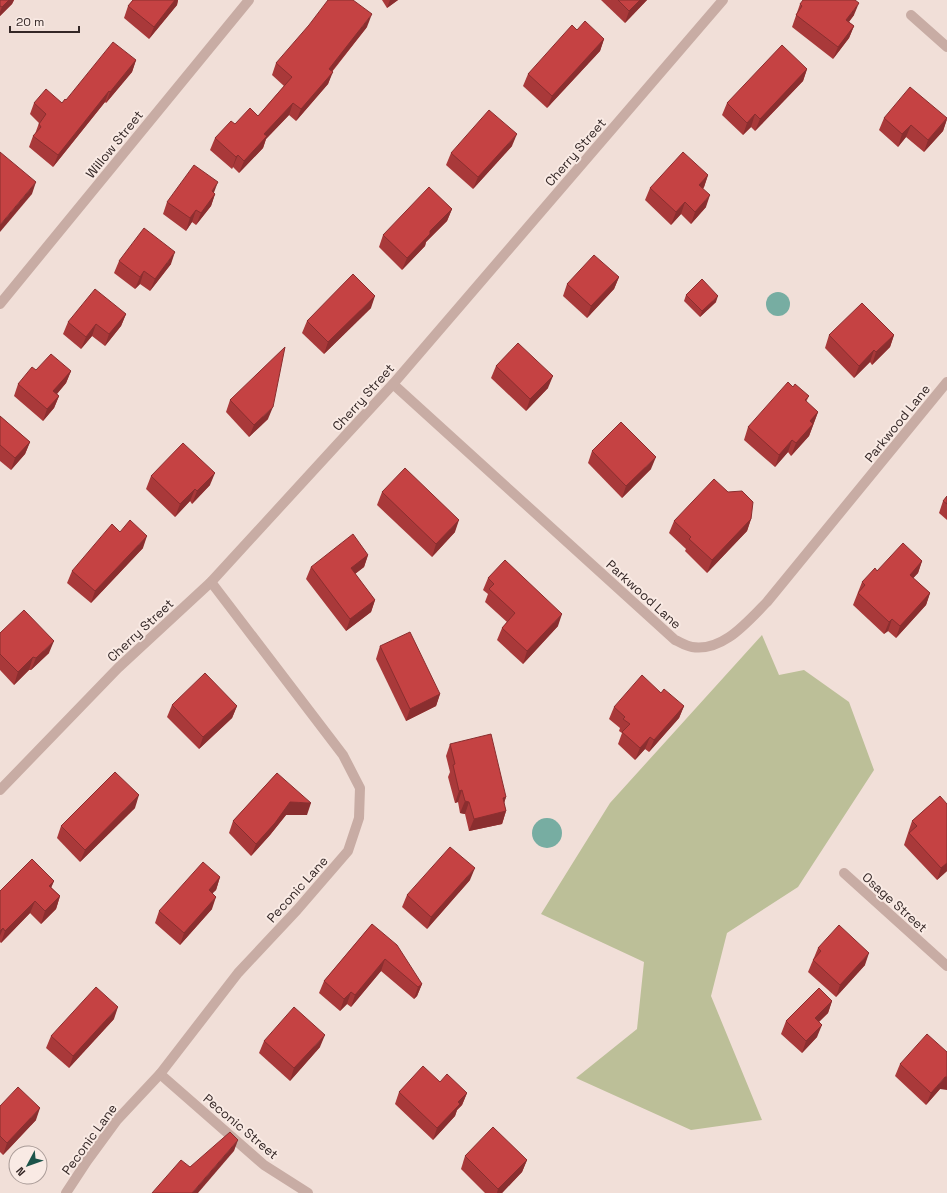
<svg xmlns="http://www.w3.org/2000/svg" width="947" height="1193" font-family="'Space Grotesk',sans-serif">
  <rect width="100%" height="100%" fill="#f1dfd8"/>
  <path fill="#bcbf98" d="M762,635L779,675L804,670L849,702L874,770L798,887L727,933L711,996L762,1120L691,1130L576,1078L637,1029L644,962L541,914L610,803Z"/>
  <g fill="#77ada2">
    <circle cx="778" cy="304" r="12"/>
    <circle cx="547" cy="833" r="15"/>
  </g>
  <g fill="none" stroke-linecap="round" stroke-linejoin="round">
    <g stroke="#c8aca4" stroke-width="10">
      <path d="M911,15L947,47"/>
      <path d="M0,304L249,0"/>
      <path d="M393,384L675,640C680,642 686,646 692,647C723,652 747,622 767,602L947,382"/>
      <path d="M0,790L118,668L211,582L333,449L393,384L723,0"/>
      <path d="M844,873L947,966"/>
      <path d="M160,1074L264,1165L308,1193"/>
      <path d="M66,1193L87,1161L117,1120L160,1074L238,973L297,910L348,851L359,818L360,788L343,755L211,582"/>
    </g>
  </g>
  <g fill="#a9393a">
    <path d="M0,0H14L12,4L0,16Z"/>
    <path d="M133,0H178L177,5L149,39L124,18L128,6Z"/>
    <path d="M382,0H398L387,8Z"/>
    <path d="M601,0H647L625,23Z"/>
    <path d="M800,4L854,15L849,22L854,26L849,38L833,59L792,27Z"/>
    <path d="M367,27L332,72L328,84L296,121L289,115L266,139L263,148L239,173L233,167L232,169L210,150L215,138L235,124L258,116L284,86L272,75L276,63Z"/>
    <path d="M577,30L604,39L600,51L547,108L523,86L528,74Z"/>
    <path d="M136,60L132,72L106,103L105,102L53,167L29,147L33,136L35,134L39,123L30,114L34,103H62L66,100Z"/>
    <path d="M807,69L803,81L755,131L751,127L743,135L722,115L727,103Z"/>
    <path d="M884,118L947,119L943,131L924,152L906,137L898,147L879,130Z"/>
    <path d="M512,146L473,189L446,165L451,153Z"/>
    <path d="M708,175L704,187L703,189L706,207L691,224L681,214L671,225L645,200L650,188Z"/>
    <path d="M214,193L215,194L211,206L196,225L192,222L186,231L163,214L167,202Z"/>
    <path d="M452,209L447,221L426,242L425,246L402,270L379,247L383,235Z"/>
    <path d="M119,261L171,264L150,291L140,284L135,289L114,273Z"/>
    <path d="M619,277L614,289L587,318L563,296L567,284Z"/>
    <path d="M686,295L716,302L700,317L684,301Z"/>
    <path d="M371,308L324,354L302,333L307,321Z"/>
    <path d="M126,314L121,326L105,346L92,336L81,349L63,334L68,322Z"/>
    <path d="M829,335H894L890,347L872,365L870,362L854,378L825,348Z"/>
    <path d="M496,366L548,388L526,411L491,378Z"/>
    <path d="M36,370L71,371L66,383L57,394L59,396L54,408L43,421L14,396L18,384Z"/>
    <path d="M793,387L809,396L806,402L818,412L809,436L791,456L788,452L775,467L744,440L748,427Z"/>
    <path d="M230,400L268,419L249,437L226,412Z"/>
    <path d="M0,416L30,442L25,454L11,470L0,461Z"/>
    <path d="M592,451L651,469L622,498L588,463Z"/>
    <path d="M151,476L210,485L192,504L190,501L175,517L146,489Z"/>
    <path d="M382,492L455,532L432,557L377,505Z"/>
    <path d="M947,496V520L939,513L943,501Z"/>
    <path d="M751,519L747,531L707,573L685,551L686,549L669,533L674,521Z"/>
    <path d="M120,532L143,548L91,603L67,583L72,571Z"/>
    <path d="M368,555L364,567L355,574L375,600L371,612L346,631L306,579L311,567Z"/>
    <path d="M922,561L918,573L913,578L930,593L926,605L896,638L888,631L884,634L853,605L862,582L877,571Z"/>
    <path d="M488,578L558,626L523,664L497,640L502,628L507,622L485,602L488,594L483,590Z"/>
    <path d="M0,633L49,653L31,670H29L14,685L0,670Z"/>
    <path d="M380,646L440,694L436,706L406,721L376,659Z"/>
    <path d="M661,693L684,706L679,718L649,752L645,749L635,760L618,744L622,733L619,731L620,728L609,719L614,707Z"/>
    <path d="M172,705L237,706L232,718L199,749L167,717Z"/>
    <path d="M450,744L506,797L504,803L506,811L502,824L469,831L465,814L460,813L458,802L455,803L448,777L450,772L446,756Z"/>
    <path d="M277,773L307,815H286L270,835L251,856L229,833L233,821Z"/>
    <path d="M940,796L947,871L937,880L904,845L912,821Z"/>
    <path d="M135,808L80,862L57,838L61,826Z"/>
    <path d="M220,877L216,890L212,893V909L180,945L155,923L159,911Z"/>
    <path d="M470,880L427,929L402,907L407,895Z"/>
    <path d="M54,881L51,887L60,896L56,909L41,924L30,913L1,943L0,942V891Z"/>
    <path d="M372,924L422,984L417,996L414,999L381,971L351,1007L347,1004L340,1011L319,993L324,981Z"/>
    <path d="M818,948L865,965L836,997L808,972Z"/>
    <path d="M832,1001L828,1013L819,1022L817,1037L802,1053L781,1034L786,1021Z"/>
    <path d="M114,1019L69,1068L46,1048L51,1036Z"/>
    <path d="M264,1041L320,1047L290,1081L259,1053Z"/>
    <path d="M900,1064L940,1089L926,1105L895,1076Z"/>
    <path d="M440,1082L467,1093L462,1105L457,1110L455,1116L433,1140L395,1104L399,1092Z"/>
    <path d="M0,1106L36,1120L3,1155L0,1152Z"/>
    <path d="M465,1156L527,1160L522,1172L502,1193H485L461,1169Z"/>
  </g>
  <g fill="#8a2e2f">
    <path d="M9,0H14L12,4L0,16V12L2,7Z"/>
    <path d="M175,0H178L177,5L149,39L154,27Z"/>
    <path d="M390,0H398L387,8Z"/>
    <path d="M640,0H647L625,23L629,11Z"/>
    <path d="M859,3L854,15L841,32L846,20Z"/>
    <path d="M372,14L367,27L324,81L329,69Z"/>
    <path d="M854,26L849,38L833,59L838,47Z"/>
    <path d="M604,39L600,51L547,108L552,96Z"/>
    <path d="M136,60L132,72L106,103L110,92Z"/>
    <path d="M807,69L803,81L755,131L760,119Z"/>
    <path d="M333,72L328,84L296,121L301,109Z"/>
    <path d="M109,91L105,102L53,167L58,155Z"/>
    <path d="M293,103L289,115L266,139L263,148L239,173L244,161L264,134Z"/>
    <path d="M755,114L751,127L743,135L747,123Z"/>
    <path d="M947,119L943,131L924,152L928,140Z"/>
    <path d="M911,125L906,137L898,147L902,134Z"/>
    <path d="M517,134L512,146L473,189L478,177Z"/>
    <path d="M238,155L233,167L232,169L236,157Z"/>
    <path d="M708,175L704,187L695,197L699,185Z"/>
    <path d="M36,182L32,194L0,232V225Z"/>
    <path d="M218,182L213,195L212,191Z"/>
    <path d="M215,194L211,206L196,225L201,213Z"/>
    <path d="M710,195L706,207L691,224L695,212Z"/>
    <path d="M685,202L681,214L671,225L676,212Z"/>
    <path d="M452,209L447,221L426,242L425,246L402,270L407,258L430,231Z"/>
    <path d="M196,210L192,222L186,231L190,218Z"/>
    <path d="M175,252L171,264L150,291L155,279Z"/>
    <path d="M144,271L140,284L135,289L140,277Z"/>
    <path d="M619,277L614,289L587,318L591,306Z"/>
    <path d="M375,296L371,308L324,354L328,342Z"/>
    <path d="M718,296L716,302L700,317L702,311Z"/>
    <path d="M126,314L121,326L105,346L109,334Z"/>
    <path d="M96,324L92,336L81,349L86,337Z"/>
    <path d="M894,335L890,347L872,365L876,352Z"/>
    <path d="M874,350L870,362L854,378L859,366Z"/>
    <path d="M71,371L66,383L49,403L53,391Z"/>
    <path d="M553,376L548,388L526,411L530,399Z"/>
    <path d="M59,396L54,408L43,421L47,409Z"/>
    <path d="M273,407L268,419L249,437L254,425Z"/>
    <path d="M818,412L809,436L791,456L796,443L810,421Z"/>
    <path d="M792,440L788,452L775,467L779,455Z"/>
    <path d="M30,442L25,454L11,470L15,458Z"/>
    <path d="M656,457L651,469L622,498L626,486Z"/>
    <path d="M215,473L210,485L192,504L197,491Z"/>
    <path d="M195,489L190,501L175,517L180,504Z"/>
    <path d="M751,519L747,531L707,573L712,560Z"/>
    <path d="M459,520L455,532L432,557L436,544Z"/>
    <path d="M147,536L143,548L91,603L95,591Z"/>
    <path d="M368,555L364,567L347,580L351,568Z"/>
    <path d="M922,561L918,573L905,587L910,575Z"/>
    <path d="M930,593L926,605L896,638L900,626Z"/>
    <path d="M375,600L371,612L346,631L350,619Z"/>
    <path d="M562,614L558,626L523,664L527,651Z"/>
    <path d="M892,619L888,631L884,634L889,622Z"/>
    <path d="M54,641L49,653L31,670L36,658Z"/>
    <path d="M33,657L29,670L14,685L18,672Z"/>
    <path d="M440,694L436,706L406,721L410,709Z"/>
    <path d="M237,706L232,718L199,749L203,737Z"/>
    <path d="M684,706L679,718L649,752L654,740Z"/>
    <path d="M650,737L645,749L635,760L640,748Z"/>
    <path d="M462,790L458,802L455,803L459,791Z"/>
    <path d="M139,795L135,808L80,862L85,850Z"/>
    <path d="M506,797L502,809L503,798Z"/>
    <path d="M465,801L469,802L465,814L460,813Z"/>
    <path d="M290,802L311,803L307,815H286L270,835L251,856L256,844Z"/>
    <path d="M506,811L502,824L469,831L474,819Z"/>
    <path d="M947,863V871L937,880L941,868Z"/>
    <path d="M475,868L470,880L427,929L431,917Z"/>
    <path d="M220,877L216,890L204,902L209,890Z"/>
    <path d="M54,881L49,893V886Z"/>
    <path d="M60,896L56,909L41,924L45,911Z"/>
    <path d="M216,897L212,909L180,945L184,933Z"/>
    <path d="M35,901L30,913L1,943L5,931Z"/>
    <path d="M3,928L0,936V931Z"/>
    <path d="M869,953L865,965L836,997L840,985Z"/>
    <path d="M385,959L381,971L351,1007L355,995Z"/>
    <path d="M422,984L417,996L414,999L418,987Z"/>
    <path d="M351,992L347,1004L340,1011L344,999Z"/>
    <path d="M832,1001L828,1013L810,1030L815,1018Z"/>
    <path d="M118,1007L114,1019L69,1068L73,1056Z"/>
    <path d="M822,1025L817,1037L802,1053L806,1041Z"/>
    <path d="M325,1035L320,1047L290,1081L294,1068Z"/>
    <path d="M945,1077H947V1090L940,1089L926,1105L931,1093Z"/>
    <path d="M467,1093L462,1105L457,1110L455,1116L433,1140L437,1128L458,1102Z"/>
    <path d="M40,1108L36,1120L3,1155L7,1143Z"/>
    <path d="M238,1140L234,1151L198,1193H192Z"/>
    <path d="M527,1160L522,1172L502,1193H497L498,1189Z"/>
  </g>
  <g fill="#c54243" stroke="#8a2e2f">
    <path d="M0,0H9L2,7L0,6Z"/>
    <path d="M133,0H175L154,27L128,6Z"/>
    <path d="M328,0H353L372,14L329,69L333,72L301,109L293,103L264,134L267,136L244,161L238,155L236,157L215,138L231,121L235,124L250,108L258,116L292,77L276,63L309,25Z"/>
    <path d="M618,0H640L629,11Z"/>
    <path d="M803,0H855L859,3L846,20L854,26L838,47L796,15L802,6L800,4Z"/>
    <path d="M585,21L604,39L552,96L528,74L572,25L577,30Z"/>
    <path d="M113,42L136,60L110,92L109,91L58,155L33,136L41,127L39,124L46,114L34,103L46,89L62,103L65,99L66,100Z"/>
    <path d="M782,45L807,69L760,119L755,114L747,123L727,103Z"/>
    <path d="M910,87L947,118L928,140L911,125L902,134L884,118Z"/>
    <path d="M489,110L517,134L478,177L451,153Z"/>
    <path d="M0,152L36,182L0,225Z"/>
    <path d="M683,152L708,175L699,185L710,195L695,212L685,202L676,212L650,188Z"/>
    <path d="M194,165L218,182L212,191L215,194L201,213L196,210L190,218L167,202Z"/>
    <path d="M429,187L452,209L430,231V234L407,258L383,235Z"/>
    <path d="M144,228L175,252L155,279L144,271L140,277L119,261Z"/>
    <path d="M594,255L619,277L591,306L567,284Z"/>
    <path d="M353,274L375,296L328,342L307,321Z"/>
    <path d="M702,279L718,296L702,311L686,295Z"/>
    <path d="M95,289L126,314L109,334L96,324L86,337L68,322Z"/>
    <path d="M862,303L894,335L876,352L874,350L859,366L829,335Z"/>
    <path d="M518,343L553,376L530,399L496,366Z"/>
    <path d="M285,347L273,407L254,425L230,400Z"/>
    <path d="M51,354L71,371L53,391L59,396L47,409L18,384L32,367L36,370Z"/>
    <path d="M788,382L793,387L795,384L809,396L805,400L818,412L810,421L813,424L796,443L792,440L779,455L748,427Z"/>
    <path d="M0,416L30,442L15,458L0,445Z"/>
    <path d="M621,422L656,457L626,486L592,451Z"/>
    <path d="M183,443L215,473L197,491L195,489L180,504L151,476Z"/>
    <path d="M405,468L459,520L436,544L382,492Z"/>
    <path d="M714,479L728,492L742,491L753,502L751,519L712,560L689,539L691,537L674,521Z"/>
    <path d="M947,496V504L943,501Z"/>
    <path d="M130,520L147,536L95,591L72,571L112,524L120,532Z"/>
    <path d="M353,534L368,555L351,568L375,600L350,619L311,567Z"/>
    <path d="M903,543L922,561L910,575L930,593L900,626L892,619L889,622L858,593L865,585L862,582L875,568L877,571Z"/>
    <path d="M505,560L562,614L527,651L502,628L515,613L489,589L494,584L488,578Z"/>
    <path d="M24,610L54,641L36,658L33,657L18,672L0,654V633Z"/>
    <path d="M410,632L440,694L410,709L380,646Z"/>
    <path d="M205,673L237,706L203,737L172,705Z"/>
    <path d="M642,675L661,693L664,689L684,706L654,740L650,737L640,748L622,732L630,724L623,719L625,717L614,707Z"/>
    <path d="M491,734L506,797L503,798L506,811L474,819L469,802L465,801L462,790L459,791L453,765L455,764L450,744Z"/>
    <path d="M115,772L139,795L85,850L61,826Z"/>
    <path d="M277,773L311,803L290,802L275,823L256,844L233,821Z"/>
    <path d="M940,796L947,804V863L941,868L909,833L917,826L912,821Z"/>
    <path d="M450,847L475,868L431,917L407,895Z"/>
    <path d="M32,859L54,881L49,886L60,896L45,911L35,901L5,931L3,928L0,931V891Z"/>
    <path d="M203,862L220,877L209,890L216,897L184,933L159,911Z"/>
    <path d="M372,924L397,945L422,984L418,987L385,959L355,995L351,992L344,999L324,981Z"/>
    <path d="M839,925L869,953L840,985L813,960L821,951L818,948Z"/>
    <path d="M96,987L118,1007L73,1056L51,1036Z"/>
    <path d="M819,988L832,1001L815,1018L822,1025L806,1041L786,1021Z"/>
    <path d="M294,1007L325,1035L294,1068L264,1041Z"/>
    <path d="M927,1034L947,1052V1077H945L931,1093L900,1064Z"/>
    <path d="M423,1066L440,1082L447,1074L467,1093L458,1102L460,1104L437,1128L399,1092Z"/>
    <path d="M18,1087L40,1108L7,1143L0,1136V1106Z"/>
    <path d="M493,1127L527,1160L498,1189L465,1156Z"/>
    <path d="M230,1132L238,1140L192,1193H152L181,1160L190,1167Z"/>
  </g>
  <g text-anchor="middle" stroke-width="4" stroke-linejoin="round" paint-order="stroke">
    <g font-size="13" fill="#342726" stroke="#f9eae4">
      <text transform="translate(114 144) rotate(-51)" y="5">Willow Street</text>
      <text transform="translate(575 152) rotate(-49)" y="5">Cherry Street</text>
      <text transform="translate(363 397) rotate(-48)" y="5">Cherry Street</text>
      <text transform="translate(897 423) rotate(-51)" y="5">Parkwood Lane</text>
      <text transform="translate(644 594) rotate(42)" y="5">Parkwood Lane</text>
      <text transform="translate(140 630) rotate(-43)" y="5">Cherry Street</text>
      <text transform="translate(297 889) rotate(-48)" y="5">Peconic Lane</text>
      <text transform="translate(895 902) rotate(42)" y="5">Osage Street</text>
      <text transform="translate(241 1126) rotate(40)" y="5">Peconic Street</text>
      <text transform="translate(89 1139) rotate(-54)" y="5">Peconic Lane</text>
    </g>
  </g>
  <g transform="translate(28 1165) rotate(229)"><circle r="19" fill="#f9eae4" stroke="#aa9c98"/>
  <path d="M0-3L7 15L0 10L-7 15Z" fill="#1c544a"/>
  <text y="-6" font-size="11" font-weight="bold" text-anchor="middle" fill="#342726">N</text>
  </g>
  <path d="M10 26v6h69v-6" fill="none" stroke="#342726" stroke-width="2"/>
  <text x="16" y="26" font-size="12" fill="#342726" stroke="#f9eae4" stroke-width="3" paint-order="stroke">20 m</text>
</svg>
